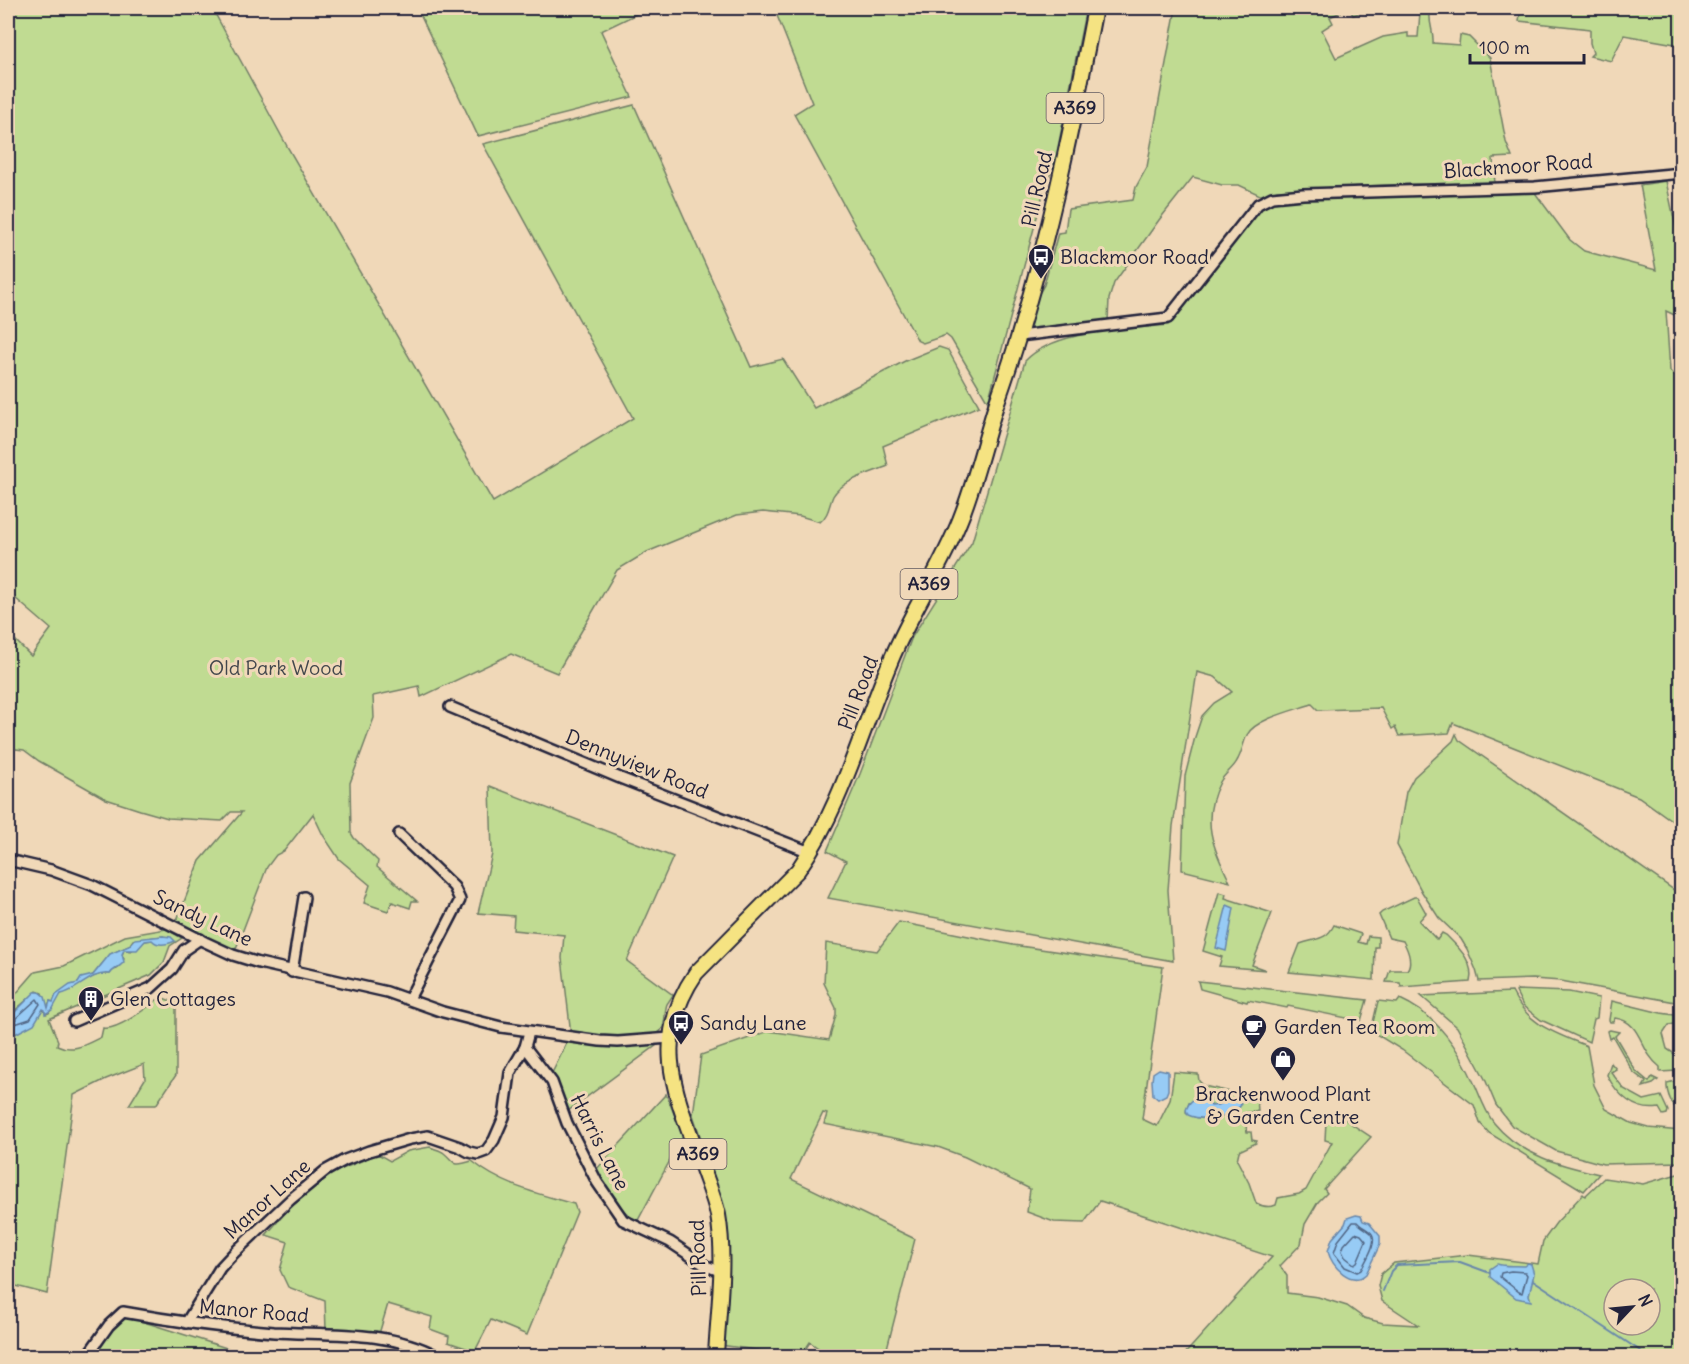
<svg xmlns="http://www.w3.org/2000/svg" width="1689" height="1364" font-family="Delius,sans-serif">
  <rect width="100%" height="100%" fill="#f0d8b8"/>
  <filter id="ink" filterUnits="userSpaceOnUse"><feTurbulence type="fractalNoise" baseFrequency=".0167" numOctaves="2"/><feDisplacementMap in="SourceGraphic" scale="12" xChannelSelector="R" yChannelSelector="G"/><feConvolveMatrix kernelMatrix="1 2 1 2 8 2 1 2 1" color-interpolation-filters="sRGB"/></filter>
  <g filter="url(#ink)">
    <g fill="#c0db92" stroke="#717e66" stroke-width="1.5" fill-rule="evenodd">
      <path d="M8,8H212L288,148L493,502L633,418L483,144L634,105L751,367L783,359L814,408L905,361L939,347L948,350L979,406L883,446L888,466C872,473 842,480 833,496C829,505 829,515 820,522L800,516L763,512L737,515L647,552L617,570L557,673L511,654L421,697L419,686L373,696L374,718L350,783L351,833L354,838L378,861L377,867L417,901H412L410,908L392,902L388,911L364,903L370,885L339,859L323,835L313,814L284,851L276,855L267,867L235,951L204,938L177,920L200,861L242,812H231L222,821L168,818L140,810L106,799L39,761L24,750L8,748V633L31,656L51,629L8,592Z"/>
      <path d="M417,8H649L601,31L632,97L478,136Z"/>
      <path d="M774,8H1086L1056,157L1043,194L988,402L951,339L946,335L923,343L918,341L794,114L812,103Z"/>
      <path d="M1176,8H1376L1353,15L1349,8L1330,17L1333,23L1322,30L1336,58L1383,37L1408,33V37H1418L1420,13L1430,14C1429,25 1434,32 1433,43L1459,45L1460,35L1469,37L1490,58L1506,142L1512,157L1493,158L1495,184H1411L1277,190L1262,196L1239,185H1222L1193,177L1159,220L1114,283L1109,299L1108,321L1029,332L1027,330L1037,297L1044,285L1058,233L1065,232L1068,209L1133,200L1136,187L1147,167Z"/>
      <path d="M1521,8H1681V45L1624,35L1611,61L1590,56L1593,53L1590,43V29L1519,21Z"/>
      <path d="M1666,181L1676,228H1682L1681,318L1666,311L1670,371L1682,384L1681,827L1639,797L1453,723L1449,733L1399,736L1395,727L1392,729L1381,708L1318,710L1312,704C1295,710 1255,719 1247,735C1243,743 1242,753 1237,761C1233,769 1224,774 1220,782C1200,820 1213,847 1230,882L1182,870L1185,776L1195,737L1202,716L1214,703L1232,692L1215,677L1197,672L1173,826L1168,890L1173,961L828,898L846,861L827,851L860,774L912,637L972,542L1025,361C1055,329 1127,330 1168,325L1263,205L1273,199L1533,190L1570,240L1584,251L1656,270L1640,185Z"/>
      <path d="M1456,734L1459,740L1681,895V1003L1561,981L1533,979L1479,981L1476,970L1467,949L1461,939L1439,918L1422,892L1397,845L1406,792L1414,777L1453,741Z"/>
      <path d="M490,786L673,857L627,961L673,995C671,998 669,1001 667,1004C663,1015 668,1029 655,1035L622,1037L571,1034L562,958L564,935L513,930L514,916L478,913L492,854Z"/>
      <path d="M1219,892L1226,894L1225,898L1272,913L1252,965L1266,970L1219,966L1222,957L1203,951Z"/>
      <path d="M1414,897H1417L1426,913L1419,921L1437,940L1442,933L1446,935C1458,947 1475,962 1470,982L1401,987L1400,983L1386,982L1390,970H1407C1413,962 1408,950 1403,941L1389,938L1379,915L1382,912Z"/>
      <path d="M899,922L1013,945L1163,967L1142,1119L1157,1126L1170,1100L1174,1072L1198,1074L1199,1081L1204,1086L1257,1098L1258,1111L1244,1113L1247,1132H1251L1252,1140L1257,1141L1256,1143L1239,1151L1237,1160L1249,1183L1256,1203C1263,1207 1269,1208 1276,1205L1278,1198L1299,1194L1306,1190L1332,1142L1325,1140L1326,1121L1331,1122L1342,1115L1347,1121L1371,1137L1324,1189L1327,1193L1318,1202L1305,1224L1301,1244L1280,1266L1287,1276V1293L1318,1297L1347,1306L1364,1318L1383,1323L1418,1325L1382,1301L1378,1286L1381,1274L1394,1263L1468,1255L1538,1264L1543,1241L1556,1223L1583,1194L1585,1196L1604,1178L1643,1184L1681,1173V1356H1183L1272,1257L1100,1201L1084,1223L1054,1222L1027,1212L1030,1189L965,1157L938,1147L824,1124L827,1114L823,1113L791,1179L915,1239L885,1356H829L810,1342L801,1356L720,1345L728,1231L723,1204L693,1115L701,1055L769,1031L829,1040L836,1015V1008L824,983L826,943L877,951ZM1238,1098L1241,1101C1238,1104 1235,1110 1231,1112C1221,1121 1195,1121 1186,1112L1189,1103L1207,1099L1209,1105L1216,1106ZM1614,1289H1650V1325H1614Z"/>
      <path d="M1334,925L1361,934L1358,942L1366,944L1368,936L1378,937V947H1375L1374,980L1289,972L1300,944C1316,938 1326,941 1334,925Z"/>
      <path d="M166,929L182,938L170,946L164,962L151,975L49,1019L58,1041L57,1045C73,1053 87,1044 101,1037L103,1028C118,1031 149,1006 161,997L176,1003V1075L156,1105H129L145,1079L144,1064L106,1079L74,1095L47,1294L8,1284V1033L13,1031L15,1034C31,1023 31,1026 43,1009L46,1014L49,1013L60,994C77,990 91,971 110,974L113,970L117,969L124,959L122,955L124,950L131,951L145,941L167,938L163,936L133,940L129,946L110,954L93,975L56,995L53,1002L50,1001L47,1008L42,993L37,991L12,1013L8,1022V1003L35,972L64,966L125,936Z"/>
      <path d="M1198,981L1367,1000L1361,1021L1288,1006L1287,1008L1248,1000L1247,1002L1200,989Z"/>
      <path d="M1517,990L1569,992L1599,998L1597,1018L1594,1019L1589,1042L1541,1020L1523,1006L1516,992Z"/>
      <path d="M1512,992C1528,1025 1555,1033 1587,1046L1594,1085L1606,1109L1631,1123L1649,1128L1681,1131V1162L1603,1164L1556,1151L1512,1126L1496,1105L1485,1079L1457,1027L1421,996Z"/>
      <path d="M1400,999C1438,1016 1459,1049 1476,1087C1481,1099 1486,1113 1494,1123C1521,1156 1560,1165 1599,1174L1584,1191L1489,1133L1480,1123L1474,1105L1402,1050L1371,1031L1378,1001L1397,1003Z"/>
      <path d="M1612,1001L1661,1013L1681,1016V1023L1669,1025L1663,1034L1667,1049L1681,1058V1066H1680L1677,1071L1660,1072V1067C1638,1050 1643,1022 1615,1018L1613,1022H1610L1609,1020Z"/>
      <path d="M1610,1030L1619,1032L1615,1036L1635,1070L1649,1082L1652,1077L1658,1080L1653,1084L1643,1087L1646,1082L1633,1072L1613,1037L1609,1039L1607,1031Z"/>
      <path d="M568,1041L655,1044L657,1045L565,1113L550,1077Z"/>
      <path d="M1611,1063L1616,1069L1611,1072L1624,1089L1644,1100L1661,1096L1668,1111L1667,1114L1663,1115L1659,1108C1635,1112 1617,1095 1607,1075Z"/>
      <path d="M1675,1081L1681,1083V1114C1673,1107 1666,1094 1667,1083Z"/>
      <path d="M666,1094L683,1136L637,1222C618,1207 607,1192 594,1172Z"/>
      <path d="M430,1147C434,1149 441,1150 444,1153C457,1164 452,1167 472,1161C501,1185 538,1194 574,1204L577,1212L527,1335L491,1320L475,1351L448,1342L449,1336L430,1329L432,1317L388,1304L379,1334L326,1330L325,1301L288,1287L280,1270L288,1242L266,1235L301,1195L337,1171L378,1154L390,1161L408,1151Z"/>
      <path d="M125,1316L252,1356H95L118,1320Z"/>
    </g>
    <g fill="#97cbf5" stroke="#6887ab" stroke-width="1.5">
      <path d="M1227,905L1234,908L1226,951L1216,948Z"/>
      <path d="M163,936L171,937L175,941C168,944 158,947 152,940L145,941L137,950H124L122,954L124,962C119,968 113,969 110,974C91,971 78,991 61,994L52,1010L45,1014V1010L43,1009L34,1024L15,1034L12,1031L8,1033L9,1018L35,992H39L45,997L48,1008L50,1001L53,1002L56,995L70,985L78,983L81,978L93,975L110,954L129,946L135,939Z"/>
      <path d="M1159,1069L1168,1071V1090L1166,1095L1158,1099L1153,1095L1152,1081L1153,1073Z"/>
      <path d="M1202,1097L1207,1099L1211,1106C1221,1106 1230,1097 1239,1099L1241,1105C1232,1119 1202,1121 1188,1115L1186,1110C1189,1102 1193,1098 1202,1097Z"/>
      <path d="M1356,1215L1361,1216L1363,1221L1369,1223L1380,1236V1244L1366,1274C1352,1287 1331,1267 1328,1251L1332,1239L1345,1224L1347,1218Z"/>
      <path d="M1528,1263L1531,1264L1534,1274L1529,1295L1531,1301L1516,1298L1490,1277V1269L1497,1264C1506,1267 1514,1265 1524,1266Z"/>
    </g>
    <g fill="none" stroke-linecap="round" stroke-linejoin="round">
      <g stroke="#516685" stroke-width="1.5">
        <path d="M37,999L40,1004L30,1019L15,1024L16,1018Z"/>
        <path d="M1353,1222H1357C1361,1227 1368,1229 1372,1234C1378,1243 1365,1261 1361,1270L1357,1272L1345,1267L1334,1253L1338,1241Z"/>
        <path d="M1355,1233L1361,1235L1366,1241L1357,1262L1354,1264L1345,1257L1342,1251L1344,1245Z"/>
        <path d="M1511,1271L1525,1272L1527,1275L1522,1293L1519,1292L1500,1277L1501,1273Z"/>
      </g>
      <g stroke="#6887ab" stroke-width="2">
        <path d="M1533,1280L1648,1356"/>
        <path d="M1383,1291L1391,1271L1397,1265L1460,1262L1490,1273"/>
      </g>
      <g stroke="#22223b" stroke-width="14">
        <g id="street">
          <path d="M1019,336L1168,318L1258,204L1272,197L1303,194L1535,187L1682,173"/>
          <path d="M450,707L620,778L810,852"/>
          <path d="M399,834L454,887L460,900L409,999"/>
          <path d="M8,860L51,870L92,885L205,942L233,955L259,963L387,992L443,1012L501,1027L600,1041L618,1042L670,1038"/>
          <path d="M292,972L304,897"/>
          <path d="M74,1021L151,988L172,969L184,950L200,939"/>
          <path d="M525,1047L552,1082L567,1123L597,1182L623,1220L670,1242L706,1266L720,1271"/>
          <path d="M186,1323L220,1268L234,1253L291,1199L325,1171L345,1160L369,1151L410,1139L428,1136L460,1147L469,1152L478,1154L486,1151L494,1140L504,1117L510,1073L525,1047L529,1032"/>
          <path d="M87,1356L109,1325L123,1312C173,1321 223,1328 274,1332C328,1335 389,1330 437,1356"/>
        </g>
      </g>
      <g stroke="#22223b" stroke-width="18">
        <path id="primary" d="M716,1356C718,1311 726,1261 718,1215C715,1201 709,1186 704,1172C679,1101 647,1044 696,973L798,870C842,806 861,731 891,660C911,612 941,568 960,520C975,483 984,443 996,405C1004,382 1012,359 1019,335C1051,228 1074,118 1095,8"/>
      </g>
      <use href="#street" stroke="#f0d8b8" stroke-width="9"/>
      <use href="#primary" stroke="#f5e382" stroke-width="14"/>
    </g>
  </g>
  <defs>
    <g id="bus-pin" transform="scale(1.35)"><path d="M0 17L-7.5 6A9.5 9.5 0 1 1 7.5 6Z" fill="#22223b" stroke="#f0d8b8"/><path d="M-5-6H5V4H4V6H2V4H-2V6H-4V4H-5ZM-3.5-4V0h7V-4ZM-3.5 1.2v1.5H-2V1.2ZM2 1.2v1.5H3.5V1.2Z" fill="#fff"/></g>
    <g id="building-pin" transform="scale(1.35)"><path d="M0 17L-7.5 6A9.5 9.5 0 1 1 7.5 6Z" fill="#22223b" stroke="#f0d8b8"/><path d="M-4-6H4V6H1V3H-1V6H-4ZM-2.5-4.3h1.7v1.8h-1.7ZM.8-4.3h1.7v1.8H.8ZM-2.5-1h1.7V.8h-1.7ZM.8-1h1.7V.8H.8Z" fill="#fff"/></g>
    <g id="cafe-pin" transform="scale(1.35)"><path d="M0 17L-7.5 6A9.5 9.5 0 1 1 7.5 6Z" fill="#22223b" stroke="#f0d8b8"/><path d="M-5.5-4.5H6V0H3Q3 3.5 0 3.5H-2.5Q-5.5 3.5-5.5 0ZM3-3.2v2h1.7v-2ZM-6 4.5H4V6H-6Z" fill="#fff"/></g>
    <g id="shop-pin" transform="scale(1.35)"><path d="M0 17L-7.5 6A9.5 9.5 0 1 1 7.5 6Z" fill="#22223b" stroke="#f0d8b8"/><path d="M-5-2.5h2.3a2.7 3.5 0 0 1 5.4 0H5L5.5 6h-11ZM-1.5-2.5h3a1.5 2.3 0 0 0-3 0Z" fill="#fff"/></g>
  </defs>
  <g fill-rule="evenodd">
    <use href="#bus-pin" x="1041" y="257"/>
    <use href="#building-pin" x="91" y="999"/>
    <use href="#bus-pin" x="681" y="1023"/>
    <use href="#cafe-pin" x="1254" y="1027"/>
    <use href="#shop-pin" x="1283" y="1059"/>
  </g>
  <g text-anchor="middle" stroke-width="6" stroke-linejoin="round" paint-order="stroke">
    <g fill="#f0d8b8" stroke="#605960" stroke-width="1.5">
      <rect x="1046.5" y="93" width="57" height="30" rx="4.5"/>
      <rect x="900.5" y="569" width="57" height="30" rx="4.5"/>
      <rect x="669.5" y="1139" width="57" height="30" rx="4.5"/>
    </g>
    <g font-size="18" font-weight="bold" fill="#22223b">
      <text x="1075" y="114">A369</text>
      <text x="929" y="590">A369</text>
      <text x="698" y="1160">A369</text>
    </g>
    <g font-size="20" fill="#22223b" stroke="#f0d8b8">
      <text transform="translate(1518 166) rotate(-4)" y="7">Blackmoor Road</text>
      <text transform="translate(1037 189) rotate(-77)" y="7">Pill Road</text>
      <text transform="translate(858 693) rotate(-69)" y="7">Pill Road</text>
      <text transform="translate(637 764) rotate(22)" y="7">Dennyview Road</text>
      <text transform="translate(203 918) rotate(25)" y="7">Sandy Lane</text>
      <text transform="translate(600 1142) rotate(63)" y="7">Harris Lane</text>
      <text transform="translate(267 1199) rotate(-42)" y="7">Manor Lane</text>
      <text transform="translate(698 1258) rotate(-92)" y="7">Pill Road</text>
      <text transform="translate(254 1311) rotate(5)" y="7">Manor Road</text>
    </g>
    <g font-size="20" fill="#22223b" stroke="#f0d8b8" text-anchor="start">
      <text x="1060" y="264">Blackmoor Road</text>
      <text x="110" y="1006">Glen Cottages</text>
      <text x="700" y="1030">Sandy Lane</text>
      <text x="1274" y="1034">Garden Tea Room</text>
      <text x="1283" y="1101" text-anchor="middle">Brackenwood Plant<tspan x="1283" dy="23">&amp; Garden Centre</tspan></text>
    </g>
    <g font-size="20" fill="#42474c" stroke="#f0d8b8">
      <text x="276" y="675">Old Park Wood</text>
    </g>
  </g>
  <rect width="1689" height="1364" fill="none" stroke="#f0d8b8" stroke-width="30"/>
  <rect x="15" y="15" width="1659" height="1334" fill="none" stroke="#22223b" stroke-width="2" filter="url(#ink)"/>
  <g transform="translate(1632 1307) rotate(64)"><circle r="28" fill="#f0d8b8" stroke="#9e8f86" stroke-width="1.5"/>
  <path d="M0-4.5L10 22L0 15L-10 22Z" fill="#22223b"/>
  <text y="-9" font-size="16" font-weight="bold" text-anchor="middle" fill="#22223b">N</text>
  </g>
  <path d="M1470 54v9h114v-9" fill="none" stroke="#22223b" stroke-width="3"/>
  <text x="1479" y="54" font-size="18" fill="#22223b" stroke="#f0d8b8" stroke-width="4.5" paint-order="stroke">100 m</text>
</svg>
